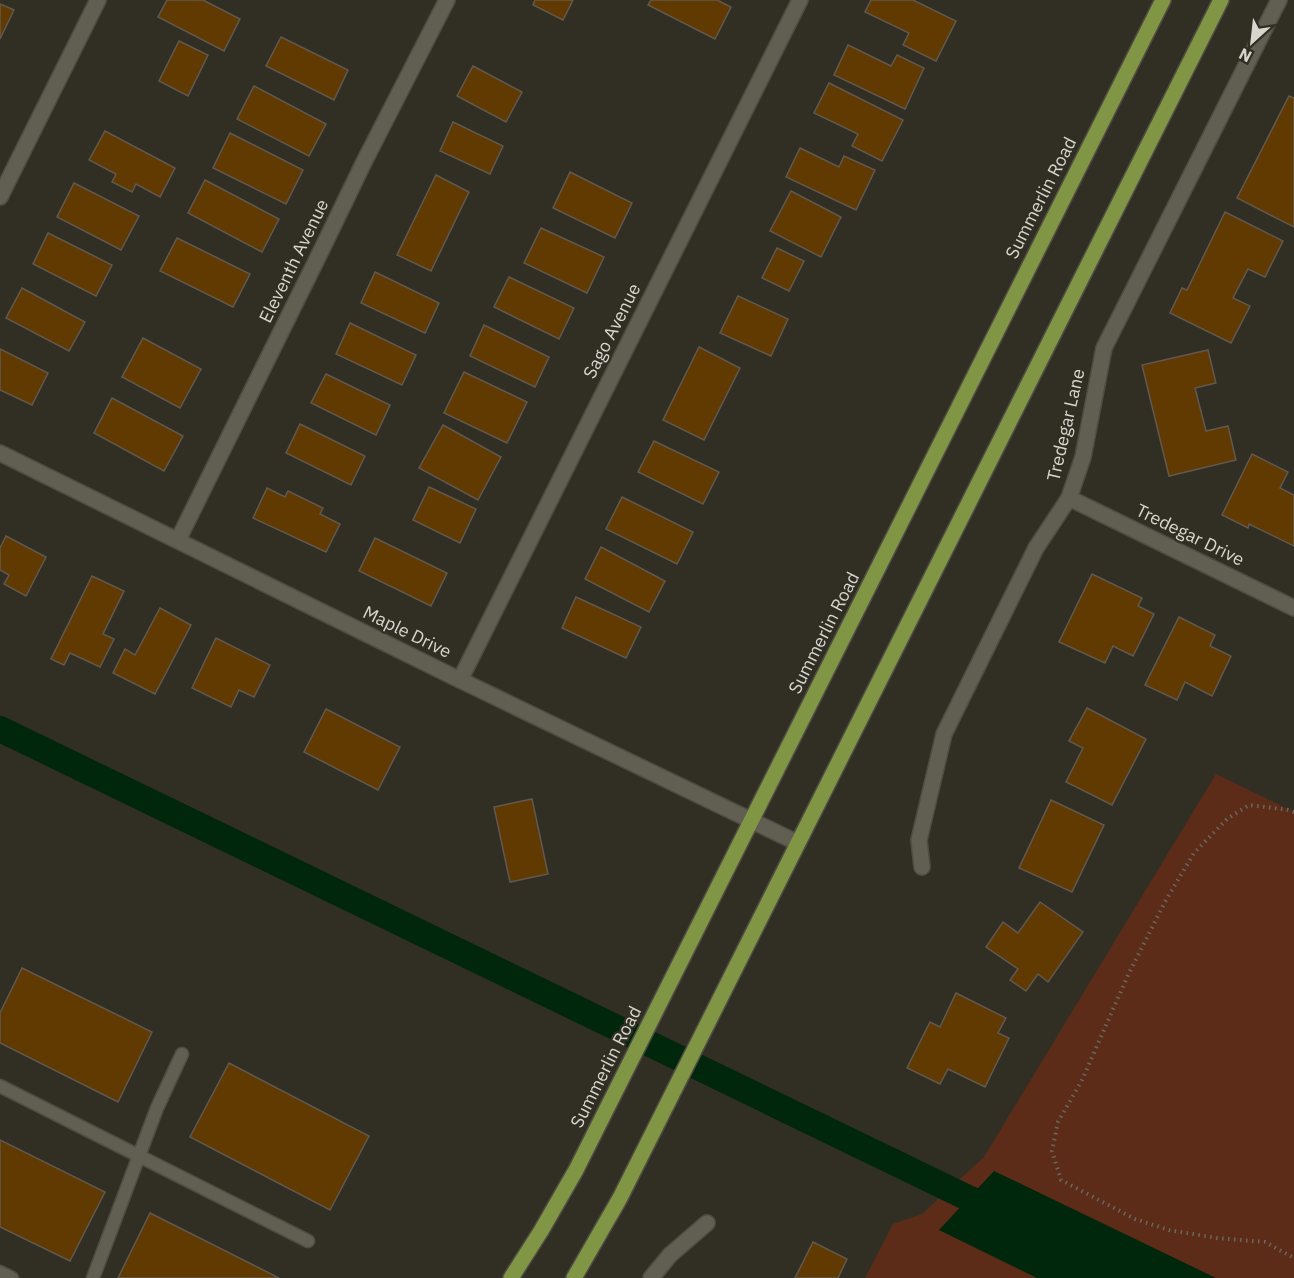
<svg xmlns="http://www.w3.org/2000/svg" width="1294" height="1278" font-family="'IBM Plex Sans',sans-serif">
  <rect width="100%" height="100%" fill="#312f24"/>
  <path fill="#5c2c19" d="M1216,774L1294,812V1278H865L893,1224L922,1214L984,1157Z"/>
  <path fill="#00260b" d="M994,1171L1216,1278H1037L939,1230Z"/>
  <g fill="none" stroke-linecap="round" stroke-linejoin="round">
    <path stroke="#00260b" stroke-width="26" d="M0,729L1001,1214"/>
  </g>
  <g fill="#603a00" stroke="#61584f" stroke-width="1.5">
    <path d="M167,0H203L240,19L224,51L158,17Z"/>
    <path d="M535,0H573L563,20L533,5Z"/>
    <path d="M651,0H717L731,7L715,39L648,5Z"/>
    <path d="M871,0H913L956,21L936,61L903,45L909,33L865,12Z"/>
    <path d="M0,4L14,10L0,39Z"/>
    <path d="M281,37L348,70L334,100L266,66Z"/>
    <path d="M179,41L208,55L188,96L159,81Z"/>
    <path d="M848,45L891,66L897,55L924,68L905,109L834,75Z"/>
    <path d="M473,66L522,92L506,122L457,96Z"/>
    <path d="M829,83L903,120L882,161L852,146L858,134L814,113Z"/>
    <path d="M254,86L326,124L309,156L237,119Z"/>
    <path d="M1289,96L1294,98V227L1237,198Z"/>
    <path d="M453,122L503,146L490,174L440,151Z"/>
    <path d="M105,131L175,168L160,197L136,184L132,192L112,182L116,174L89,160Z"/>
    <path d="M230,133L303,170L286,204L213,168Z"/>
    <path d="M800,148L839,167L844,156L875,170L856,210L786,177Z"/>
    <path d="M570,172L632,203L615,238L553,208Z"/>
    <path d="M436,175L469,192L431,271L397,255Z"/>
    <path d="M205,180L279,219L262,252L188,213Z"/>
    <path d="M74,183L139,216L121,250L57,217Z"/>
    <path d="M791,191L841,217L821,257L770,231Z"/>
    <path d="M1225,212L1283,241L1265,277L1248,269L1233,298L1250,306L1231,343L1170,313L1182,288L1187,290Z"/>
    <path d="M541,228L604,257L587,293L524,263Z"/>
    <path d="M48,233L112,265L96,296L33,264Z"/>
    <path d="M177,238L250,274L233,307L160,271Z"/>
    <path d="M777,248L804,261L789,291L762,278Z"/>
    <path d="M375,272L439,303L425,333L361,303Z"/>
    <path d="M509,277L574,308L559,339L494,307Z"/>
    <path d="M22,288L85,322L69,351L6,318Z"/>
    <path d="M738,296L788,319L771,356L720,333Z"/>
    <path d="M350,323L416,355L402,385L336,354Z"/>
    <path d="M484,325L549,357L535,387L470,356Z"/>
    <path d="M143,338L201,369L180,408L122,377Z"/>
    <path d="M699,347L740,368L704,440L663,420Z"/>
    <path d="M0,349L48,373L32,405L0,390Z"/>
    <path d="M1208,350L1216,383L1195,388L1206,431L1228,426L1236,460L1169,476L1142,365Z"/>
    <path d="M464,372L527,402L507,443L444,413Z"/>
    <path d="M326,374L390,405L376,435L311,403Z"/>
    <path d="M112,398L183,436L164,471L94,433Z"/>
    <path d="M300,424L365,456L351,485L286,453Z"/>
    <path d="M443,425L501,457L478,500L419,468Z"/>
    <path d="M654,441L719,472L703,504L638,472Z"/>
    <path d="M1252,454L1288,472L1280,488L1294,495V546L1249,524L1248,528L1222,515Z"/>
    <path d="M429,487L476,509L460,543L413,520Z"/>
    <path d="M267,488L285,497L288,491L323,508L320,514L340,524L326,552L253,518Z"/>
    <path d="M622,497L693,532L677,564L606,529Z"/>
    <path d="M6,536L46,557L26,596L4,584L9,575L0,570V548Z"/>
    <path d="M375,538L447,573L431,606L359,571Z"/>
    <path d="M601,547L665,581L649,612L585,579Z"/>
    <path d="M1092,574L1142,598L1138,606L1154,614L1133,656L1113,646L1105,663L1059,642Z"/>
    <path d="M92,576L124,591L103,634L114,639L100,667L70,653L64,665L51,659Z"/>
    <path d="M576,597L641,627L626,658L562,628Z"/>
    <path d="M160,608L191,625L155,694L113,673L125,649L135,655Z"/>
    <path d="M1179,617L1215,635L1210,646L1231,656L1212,696L1185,682L1177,700L1145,685Z"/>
    <path d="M216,638L270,665L254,697L239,690L231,707L192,688Z"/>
    <path d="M1087,708L1146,739L1112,805L1066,782L1083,748L1069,741Z"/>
    <path d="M326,709L400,747L378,790L304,752Z"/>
    <path d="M532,799L548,874L510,882L494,807Z"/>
    <path d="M1051,800L1104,825L1072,892L1019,868Z"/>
    <path d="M1040,902L1083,932L1048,982L1038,974L1026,991L1010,980L1018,969L986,947L1003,922L1018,933Z"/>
    <path d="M22,968L152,1032L118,1102L0,1043V1013Z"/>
    <path d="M956,993L1006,1018L998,1033L1009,1038L985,1087L948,1069L940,1084L907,1068L930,1022L940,1027Z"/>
    <path d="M229,1063L369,1136L330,1210L190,1137Z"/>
    <path d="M0,1140L105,1192L70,1261L0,1227Z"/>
    <path d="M150,1213L279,1278H118Z"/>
    <path d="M813,1242L847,1259L838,1278H795Z"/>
  </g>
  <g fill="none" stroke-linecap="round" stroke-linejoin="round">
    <g stroke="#4e4c43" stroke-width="15">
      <g id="service">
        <path d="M0,1086L308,1241"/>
        <path d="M0,1272L12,1278"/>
        <path d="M93,1278L157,1108L182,1054"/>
      </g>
    </g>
    <g stroke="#4e4c43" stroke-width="18">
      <g id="minor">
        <path d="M0,197L98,0"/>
        <path d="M0,453L460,680L798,843"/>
        <path d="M1069,498L1294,608"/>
        <path d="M178,540L321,251L364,162L447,0"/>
        <path d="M460,680L800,0"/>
        <path d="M922,867L919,840L944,734L1036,548L1069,498L1083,457L1104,348L1279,0"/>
        <path d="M651,1278L670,1255L707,1223"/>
      </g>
    </g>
    <g stroke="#4e4c43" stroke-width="18">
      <g id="primary">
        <path d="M511,1278L541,1231L576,1170L1163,0"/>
        <path d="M574,1278L620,1198L1221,0"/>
      </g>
    </g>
    <path stroke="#6a685e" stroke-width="4" stroke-dasharray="1.5 4.5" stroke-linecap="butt" d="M1294,812L1288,810L1249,805L1227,819L1194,853L1166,900L1129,973L1082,1080L1058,1122L1052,1151L1061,1180L1135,1219L1169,1230L1217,1238L1265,1242L1294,1258"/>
    <use href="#service" stroke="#615e52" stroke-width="12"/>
    <use href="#minor" stroke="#615e52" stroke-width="15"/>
    <use href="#primary" stroke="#819644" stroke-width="15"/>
  </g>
  <g text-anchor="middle" stroke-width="4.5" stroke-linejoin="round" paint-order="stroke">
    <g font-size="18" fill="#d7d6cf" stroke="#312f24">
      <text transform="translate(1041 198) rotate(-63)" y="6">Summerlin Road</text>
      <text transform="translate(294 261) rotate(-64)" y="6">Eleventh Avenue</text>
      <text transform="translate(612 331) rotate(-63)" y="6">Sago Avenue</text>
      <text transform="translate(1066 425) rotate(-77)" y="6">Tredegar Lane</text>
      <text transform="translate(1190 535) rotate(26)" y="6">Tredegar Drive</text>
      <text transform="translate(407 632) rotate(26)" y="6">Maple Drive</text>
      <text transform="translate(824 633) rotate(-63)" y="6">Summerlin Road</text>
      <text transform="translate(606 1067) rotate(-63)" y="6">Summerlin Road</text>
    </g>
  </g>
  <g transform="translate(1252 42) rotate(207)" stroke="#312f24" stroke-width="4.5" paint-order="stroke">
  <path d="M0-4.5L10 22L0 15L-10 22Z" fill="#d7d6cf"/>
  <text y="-9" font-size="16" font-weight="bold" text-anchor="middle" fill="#d7d6cf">N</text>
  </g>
</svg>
